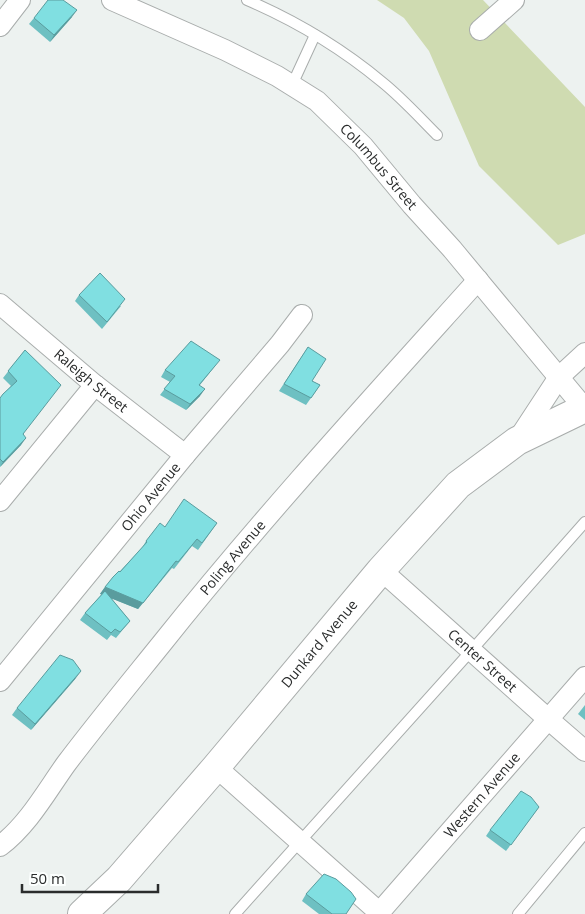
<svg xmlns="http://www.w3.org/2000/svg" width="585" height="914" font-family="'Open Sans',sans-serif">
  <rect width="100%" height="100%" fill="#edf2f0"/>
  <path fill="#cfdbb1" d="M377,0H483L585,107V234L558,245L479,166L429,51L404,18Z"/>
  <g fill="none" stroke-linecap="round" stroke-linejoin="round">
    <g stroke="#a9adac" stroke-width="12">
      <g id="lane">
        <path d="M247,0C296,21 341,48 382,82C402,98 419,117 437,135"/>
        <path d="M292,85L315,35"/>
        <path d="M235,914L471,651L585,522"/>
        <path d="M518,914L585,833"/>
      </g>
    </g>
    <g stroke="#a9adac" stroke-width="22">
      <g id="street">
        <path id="s1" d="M112,0L225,50L277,76L317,101L363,146L412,205L452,249L585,409"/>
        <path d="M0,26L20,0"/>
        <path d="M480,30L514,0"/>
        <path id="s2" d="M0,304L95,385L185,455"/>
        <path d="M517,441L559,377L585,353"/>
        <path d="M0,501L95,385"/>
        <path id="s3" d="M381,570L548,719L585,751"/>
        <path id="s4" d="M0,681L185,455L280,344L302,315"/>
        <path d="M216,767L381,914"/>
        <path id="s5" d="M0,846C28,825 46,792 66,764C97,723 130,683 163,642C263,517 371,399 478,280"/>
        <path id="s6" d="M378,914L585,677"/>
      </g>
    </g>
    <g stroke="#a9adac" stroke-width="30">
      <g id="secondary">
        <path id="s7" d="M82,914L119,879L216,767L381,570L458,485L517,441L585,408"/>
      </g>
    </g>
    <use href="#lane" stroke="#fff" stroke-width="10"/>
    <use href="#street" stroke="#fff" stroke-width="20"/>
    <use href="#secondary" stroke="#fff" stroke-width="28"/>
  </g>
  <g fill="#6ec0c2">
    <path d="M72,17L50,42L29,24L34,18Z"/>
    <path d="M79,295L121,306L102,329L75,301Z"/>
    <path d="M308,347L312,381L320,385L306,405L279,391Z"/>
    <path d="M25,350L24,434L21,445L0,467V398L11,386L3,378Z"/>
    <path d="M215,366L200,385V396L186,410L160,395L170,382L161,377L165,370Z"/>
    <path d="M217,523L198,550L192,546L174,569L172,568L138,609L111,598L130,621L116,638L111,635L107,640L80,620L85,613L102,594H100L105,587L142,548L146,541L165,527Z"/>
    <path d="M76,678L31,730L12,715L17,708Z"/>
    <path d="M585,705V720L578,714Z"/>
    <path d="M539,807L506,851L486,836L490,830Z"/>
    <path d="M306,894L346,914H319L302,901Z"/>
  </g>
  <g fill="#5a9c9e">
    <path d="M77,10L72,17L50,42L54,35Z"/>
    <path d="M205,389L200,396L186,410L190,404Z"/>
    <path d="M26,438L21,445L0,467L3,462Z"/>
    <path d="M176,561L138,609L100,594L105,587Z"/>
    <path d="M81,671L76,678L31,730L35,724Z"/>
  </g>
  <g fill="#80dfe1" stroke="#5a9c9e">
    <path d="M48,0H63L77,10L54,35L34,18Z"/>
    <path d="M100,273L125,299L107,322L79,295Z"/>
    <path d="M191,341L220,360L199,385L205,389L190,404L164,389L175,376L165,370Z"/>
    <path d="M308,347L326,359L312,381L320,385L311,398L284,384Z"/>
    <path d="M25,350L61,385L23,434L26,438L3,462L0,459V398L3,394L17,381L8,371Z"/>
    <path d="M184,499L217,523L202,543L197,539L178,562L176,561L143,603L105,587L113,577L119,571L120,572L147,542L146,541L160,523L165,527Z"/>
    <path d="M105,591L130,621L120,632L115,629L111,633L85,613Z"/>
    <path d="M60,655L73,660L81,671L35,724L17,708Z"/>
    <path d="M521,791L531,797L539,807L511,845L490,830Z"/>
    <path d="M324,874L336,879L351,892L356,899L346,914H332L306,894Z"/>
  </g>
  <g text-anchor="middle" stroke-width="4" stroke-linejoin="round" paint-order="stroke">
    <g font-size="14" fill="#2a2c2c" stroke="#fcfffe">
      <text dy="5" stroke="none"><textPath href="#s1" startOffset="319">Columbus Street</textPath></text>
      <text dy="5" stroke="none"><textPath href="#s2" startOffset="119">Raleigh Street</textPath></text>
      <text dy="5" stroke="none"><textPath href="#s4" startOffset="238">Ohio Avenue</textPath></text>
      <text dy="5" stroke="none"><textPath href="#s5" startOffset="371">Poling Avenue</textPath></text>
      <text dy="5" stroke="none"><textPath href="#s7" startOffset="360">Dunkard Avenue</textPath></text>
      <text dy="5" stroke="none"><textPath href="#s3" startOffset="136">Center Street</textPath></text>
      <text dy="5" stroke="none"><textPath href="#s6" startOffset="158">Western Avenue</textPath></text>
    </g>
  </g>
  <path d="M22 884v8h136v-8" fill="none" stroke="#2a2c2c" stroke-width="2.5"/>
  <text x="30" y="884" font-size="15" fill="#2a2c2c" stroke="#fcfffe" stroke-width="4" paint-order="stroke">50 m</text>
</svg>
